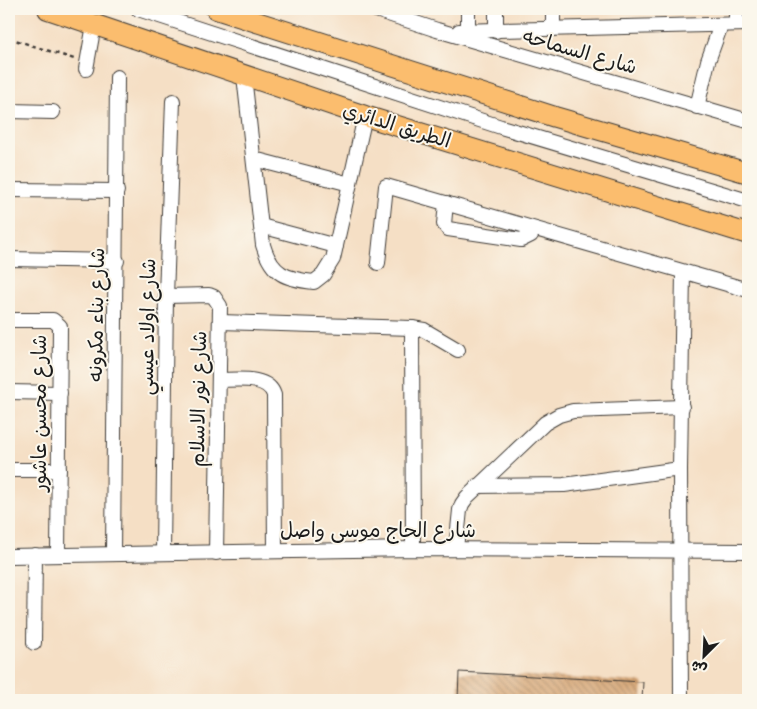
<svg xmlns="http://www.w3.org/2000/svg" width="757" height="709" font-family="Mynerve,'Playpen Sans Arabic',sans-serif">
  <defs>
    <pattern id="building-back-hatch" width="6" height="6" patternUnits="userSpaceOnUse" patternTransform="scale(1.25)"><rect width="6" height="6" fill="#d5a473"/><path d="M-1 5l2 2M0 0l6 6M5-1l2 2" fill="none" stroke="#ac855e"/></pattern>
  </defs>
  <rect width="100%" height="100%" fill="#fbf7ec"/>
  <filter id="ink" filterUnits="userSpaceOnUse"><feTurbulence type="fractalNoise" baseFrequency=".02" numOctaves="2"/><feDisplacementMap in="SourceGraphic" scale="10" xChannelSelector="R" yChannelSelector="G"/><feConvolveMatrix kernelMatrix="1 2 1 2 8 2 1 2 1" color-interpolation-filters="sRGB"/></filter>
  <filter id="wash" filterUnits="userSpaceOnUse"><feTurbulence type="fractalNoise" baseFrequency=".0096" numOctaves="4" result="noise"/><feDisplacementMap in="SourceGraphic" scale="20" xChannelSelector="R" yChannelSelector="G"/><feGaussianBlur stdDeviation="1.12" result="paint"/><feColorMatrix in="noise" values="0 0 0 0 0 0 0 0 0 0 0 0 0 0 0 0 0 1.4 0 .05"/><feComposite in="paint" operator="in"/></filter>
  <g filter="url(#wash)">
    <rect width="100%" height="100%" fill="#f5dfc5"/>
    <g id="blocks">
      <path fill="url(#building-back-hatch)" d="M459,672L643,682L642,700H458Z"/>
    </g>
  </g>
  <g filter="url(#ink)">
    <use href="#blocks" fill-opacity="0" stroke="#3d3935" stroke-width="1"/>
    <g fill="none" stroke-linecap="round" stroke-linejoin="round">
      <g stroke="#3d3935" stroke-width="16">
        <g id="minor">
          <path d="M138,9L501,127L748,201"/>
          <path d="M373,9L437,30L748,121"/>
          <path d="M468,9V32"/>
          <path d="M553,9V29"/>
          <path d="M736,24V9"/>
          <path d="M459,31L748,24"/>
          <path d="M496,31V9"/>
          <path d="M86,69L94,25"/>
          <path d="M244,76L263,245C272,275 286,279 314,282L323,275L333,259L365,116"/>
          <path d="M697,107L708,61L721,25"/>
          <path d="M9,111L53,112"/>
          <path d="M254,159L350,184"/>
          <path d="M9,190L117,191"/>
          <path d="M446,203L444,224L448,229L521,240L531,235L534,229"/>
          <path d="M261,226L336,246"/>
          <path d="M9,259L117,261"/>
          <path d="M378,263L386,186L748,290"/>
          <path d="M166,296L209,295L214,297L220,306L216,553"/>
          <path d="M9,320H53L60,326L58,555"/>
          <path d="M220,322L412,328L424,330L458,350"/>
          <path d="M412,328L413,549"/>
          <path d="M219,380C236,380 268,375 274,395L275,551"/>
          <path d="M9,392L60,393"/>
          <path d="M9,470H59"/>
          <path d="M477,486L564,485L680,469"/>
          <path d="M456,549L460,510L462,504L467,497L545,423L559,415L573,411L682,407"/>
          <path d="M163,553L166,296L173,101"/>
          <path d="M113,554L117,77"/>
          <path d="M9,556L413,549L748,551"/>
          <path d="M34,643L35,555"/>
          <path d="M681,700L680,469L683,272"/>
        </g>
      </g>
      <g stroke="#3d3935" stroke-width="22">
        <g id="highway">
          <path d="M48,9L365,116L748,234"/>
          <path d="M216,9L555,117L748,173"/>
        </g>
      </g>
      <path stroke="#3d3935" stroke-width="2.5" stroke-dasharray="4 4" stroke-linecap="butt" d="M9,38L74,59"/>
      <use href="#minor" stroke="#fff" stroke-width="14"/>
      <use href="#highway" stroke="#fbbd6e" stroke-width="20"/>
    </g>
  </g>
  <g text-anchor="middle" stroke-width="4" stroke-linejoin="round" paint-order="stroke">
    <g font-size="20" fill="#1c1c1c" stroke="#fbf7ec">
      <text transform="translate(580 51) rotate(16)" y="7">شارع السماحه</text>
      <text transform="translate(397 125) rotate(17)" y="7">الطريق الدائري</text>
      <text transform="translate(96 315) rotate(-89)" y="7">شارع بناء مكرونه</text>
      <text transform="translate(147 327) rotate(-89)" y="7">شارع اولاد عيسي</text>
      <text transform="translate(198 399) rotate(-89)" y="7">شارع نور الاسلام</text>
      <text transform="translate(39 413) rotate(-90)" y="7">شارع محسن عاشور</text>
      <text x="378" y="537">شارع الحاج موسى واصل</text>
    </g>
  </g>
  <rect width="757" height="709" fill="none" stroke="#fbf7ec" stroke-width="30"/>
  <g transform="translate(704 656) rotate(204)" stroke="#fbf7ec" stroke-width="4" paint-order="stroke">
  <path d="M0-4L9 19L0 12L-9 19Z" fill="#1c1c1c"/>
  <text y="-8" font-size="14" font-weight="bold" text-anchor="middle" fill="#1c1c1c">ش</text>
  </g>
</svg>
